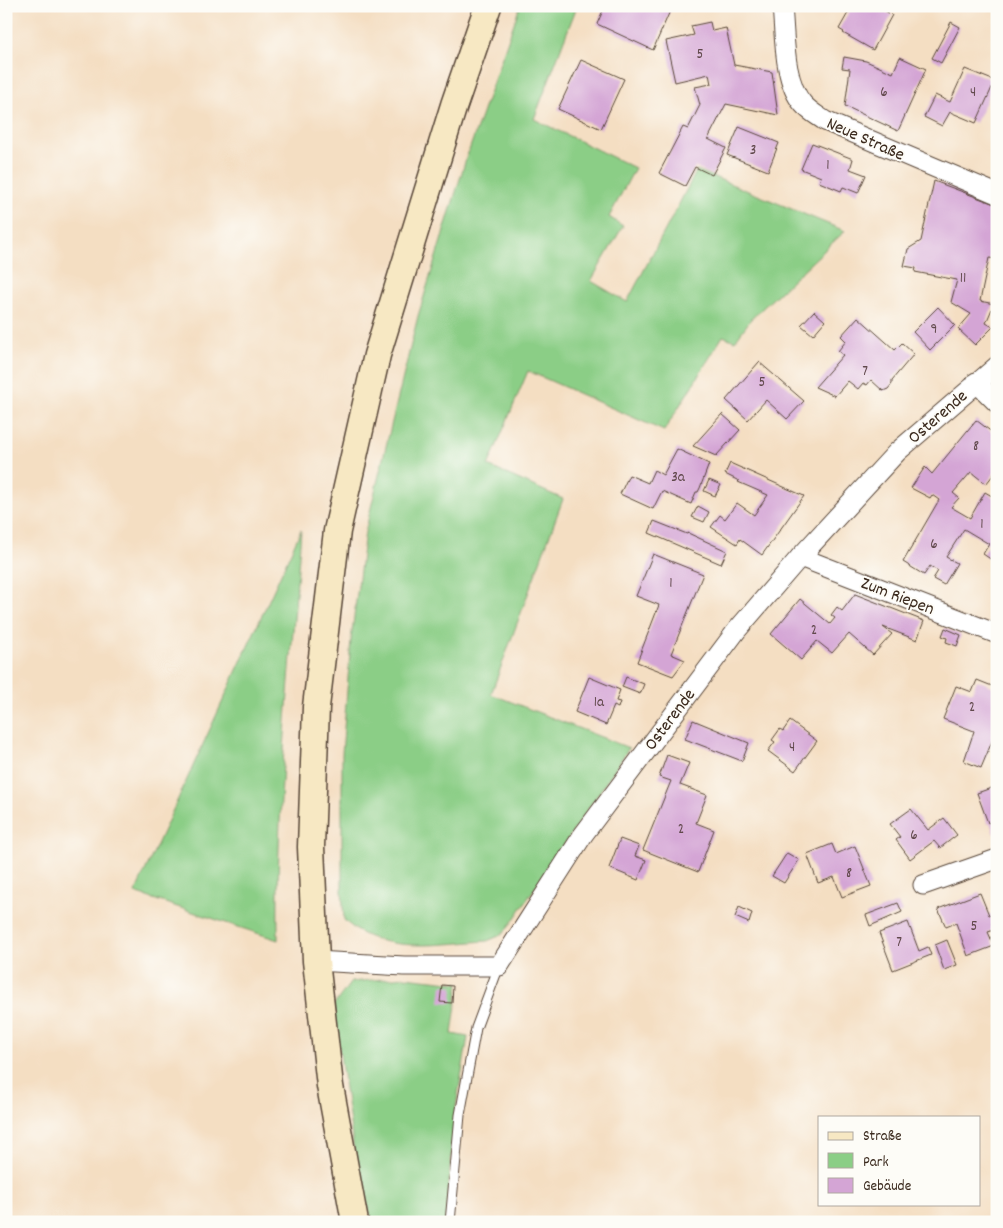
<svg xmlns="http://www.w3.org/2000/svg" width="1003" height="1228" font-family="Dekko,sans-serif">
  <rect width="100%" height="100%" fill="#fdfcf7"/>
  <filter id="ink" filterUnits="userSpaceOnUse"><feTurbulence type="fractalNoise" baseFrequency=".02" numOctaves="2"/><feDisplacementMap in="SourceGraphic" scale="10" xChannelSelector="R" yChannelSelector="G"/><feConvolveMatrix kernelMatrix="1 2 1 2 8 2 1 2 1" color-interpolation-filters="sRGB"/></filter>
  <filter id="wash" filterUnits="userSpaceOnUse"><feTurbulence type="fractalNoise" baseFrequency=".0096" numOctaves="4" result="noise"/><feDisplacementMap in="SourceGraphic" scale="20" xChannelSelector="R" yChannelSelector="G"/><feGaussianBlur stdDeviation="1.12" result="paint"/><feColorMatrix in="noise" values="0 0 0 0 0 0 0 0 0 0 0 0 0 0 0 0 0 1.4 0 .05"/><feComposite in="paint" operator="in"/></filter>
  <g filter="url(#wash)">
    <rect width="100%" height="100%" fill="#f4dec2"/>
    <g fill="#8bce86" stroke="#637c52">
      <path d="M520,6H577L534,119L635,168L609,217L623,226L591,281L627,302L697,170L845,231L751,319L735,341L723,336L664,431L528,371L488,466L563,499L491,694L629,748L508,928L499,936L487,941C448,943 399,952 363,934C356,931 350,925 344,920L342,890V754L351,640L365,532L418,316L466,159Z"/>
      <path d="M301,530C291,666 276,803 278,940L135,893Z"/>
      <path d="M405,977L459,983L452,1034L468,1037L456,1106L445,1222H372L357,1171L333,1006L351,982Z"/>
    </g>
    <g id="blocks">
      <g fill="#d4a5d5">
        <path d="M605,6H659L670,11L653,50L597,24Z"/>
        <path d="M852,6H877L892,15L873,50L843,33L844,32L839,29Z"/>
        <path d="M710,22L712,31L726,28L734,65L772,72L778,115L726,104L708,139L726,148L712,175L695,167L685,186L659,173L683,127L688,129L700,105L695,87L711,84L709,74L675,82L666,41L694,35L691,26Z"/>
        <path d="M951,22L960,27L941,63L932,58Z"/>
        <path d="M844,57L866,61L893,73L900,57L926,69L898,131L845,106L850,69L842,68Z"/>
        <path d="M581,60L624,79L601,129L558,109Z"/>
        <path d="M965,69L995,81L976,123L950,112L942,126L924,117L935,95L950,102Z"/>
        <path d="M739,127L779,143L768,171L727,155Z"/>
        <path d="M812,143L853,159L850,169L866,175L858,193L843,187L841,191L819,182L821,177L801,169Z"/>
        <path d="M934,181L997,205V259L989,258L980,301L994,304L986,323L993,327L975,345L958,329L971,314L951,302L957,280L915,272L916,268L904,266L908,249L921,241Z"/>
        <path d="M938,307L955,325L930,350L913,332Z"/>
        <path d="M814,311L825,321L813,335L801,325Z"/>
        <path d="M858,317L895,350L902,343L914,354L892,380V384L888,389L883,391L871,380L867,385L863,383L858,389L848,381L835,396L815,387L843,355L838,351L846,341L841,336Z"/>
        <path d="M759,362L804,401L787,419L766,400L748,420L726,400Z"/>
        <path d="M722,414L740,430L716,456L693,446Z"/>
        <path d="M976,420L997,436V470L986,484L971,472L953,493L959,498L951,507L970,518L985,492L997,499V559L995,562L983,554L989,544L964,529L946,557L957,563L944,585L933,579L938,571L930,566L924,575L903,562L939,500L932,495L930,498L911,488L925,467L932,474Z"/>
        <path d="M677,449L709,464L700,488L698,492H696L691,504L662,491L653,509L620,494L629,475L648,483L654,470L663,475Z"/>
        <path d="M730,463L804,496L762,555L740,539L737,544L711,527L720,515L725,519L737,503L754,515L768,495L738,482L739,481L725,474Z"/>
        <path d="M709,480L721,485L715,496L704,491Z"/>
        <path d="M698,506L709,512L704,522L692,517Z"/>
        <path d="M654,521L687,534L688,533L727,551L721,564L649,533Z"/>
        <path d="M653,554L703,574L671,654L685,660L673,676L637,662L659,605L636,596Z"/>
        <path d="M855,594L924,621L917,640L883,627L892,634L873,655L849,634L832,653L817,641L801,660L771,634L800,599L830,624L835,618L831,615L837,607L842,611Z"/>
        <path d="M945,628L961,635L957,646L946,642L947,638L942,636Z"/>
        <path d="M589,677L620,690L616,701L620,702L618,708L614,706L606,725L575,712Z"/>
        <path d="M626,677L644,684L640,694L622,687Z"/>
        <path d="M977,680L997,688V740L993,739L981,768L964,761L974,731L943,719L956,686L972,692Z"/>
        <path d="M693,720L749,743L742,761L685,739Z"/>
        <path d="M790,721L817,741L795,771L768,751L775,742L772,740L780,729L783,731Z"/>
        <path d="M667,755L689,763L680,785L707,795L696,823L714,830L698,872L643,850L671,781L659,777Z"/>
        <path d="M997,786V833L994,834L990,822L988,823L977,793Z"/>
        <path d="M911,809L928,830L944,818L957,835L940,848L934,841L910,859L896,840L900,837L890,824Z"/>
        <path d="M620,839L639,846L635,856L646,860L638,880L609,868Z"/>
        <path d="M832,844L836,854L855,846L871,886L842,897L834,877L818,883L807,854Z"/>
        <path d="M787,853L799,860L784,883L772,876Z"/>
        <path d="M980,893L989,915L994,913L997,919V921L992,923L994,930L988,932L994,946L968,956L956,923L946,927L938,909Z"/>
        <path d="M898,903L902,912L870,926L866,915Z"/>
        <path d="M739,907L752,913L749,923L735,917Z"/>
        <path d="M908,922L919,951L928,947L931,955L893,970L879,933Z"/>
        <path d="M947,940L957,965L944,970L935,945Z"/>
        <path d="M442,985L453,986L452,1003L440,1002Z"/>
      </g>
    </g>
  </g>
  <g filter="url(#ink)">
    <use href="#blocks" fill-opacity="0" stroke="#574537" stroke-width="1"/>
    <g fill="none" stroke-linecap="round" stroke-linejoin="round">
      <g stroke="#574537" stroke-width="11">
        <path id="lane" d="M450,1222L460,1115L476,1028L499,966"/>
      </g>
      <g stroke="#574537" stroke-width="21">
        <g id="street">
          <path d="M782,6C785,35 783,81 803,104C809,111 818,116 825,121L997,194"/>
          <path d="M976,382L997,403"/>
          <path d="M800,557L997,634"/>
          <path d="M923,885L997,859"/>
          <path d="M316,961L404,966H499L583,835L737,630L800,557L897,452L997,366"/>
        </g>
      </g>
      <g stroke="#574537" stroke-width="29">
        <path id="secondary" d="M355,1222L330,1086L316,961L311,847L316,707L337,531L377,355L454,105L488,6"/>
      </g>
      <use href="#lane" stroke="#fff" stroke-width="9"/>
      <use href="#street" stroke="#fff" stroke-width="19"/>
      <use href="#secondary" stroke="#f7e8c3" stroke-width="26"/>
    </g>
  </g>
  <g text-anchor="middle" stroke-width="4" stroke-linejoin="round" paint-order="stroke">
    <g font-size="15" fill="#61494c">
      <text x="700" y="58">5</text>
      <text x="884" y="96">6</text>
      <text x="973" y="96">4</text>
      <text x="753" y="154">3</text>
      <text x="828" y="169">1</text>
      <text x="963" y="282">11</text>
      <text x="934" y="333">9</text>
      <text x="865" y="375">7</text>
      <text x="762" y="386">5</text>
      <text x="976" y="450">8</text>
      <text x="678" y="481">3a</text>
      <text x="982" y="528">1</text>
      <text x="934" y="548">6</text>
      <text x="671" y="587">1</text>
      <text x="814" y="634">2</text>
      <text x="599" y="706">1a</text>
      <text x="972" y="711">2</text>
      <text x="792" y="751">4</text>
      <text x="681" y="833">2</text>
      <text x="914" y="839">6</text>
      <text x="849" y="877">8</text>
      <text x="974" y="930">5</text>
      <text x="899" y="946">7</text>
    </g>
    <g font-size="18" fill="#3b2a1e" stroke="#fdfcf7">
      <text transform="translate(866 138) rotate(24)" y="6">Neue Straße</text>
      <text transform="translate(937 416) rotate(-41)" y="6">Osterende</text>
      <text transform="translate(898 595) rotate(21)" y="6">Zum Riepen</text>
      <text transform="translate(669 719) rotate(-53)" y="6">Osterende</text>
    </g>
  </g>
  <rect width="1003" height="1228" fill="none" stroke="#fdfcf7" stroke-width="25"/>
  <rect x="818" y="1116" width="162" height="90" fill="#fdfcf7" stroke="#afa8a0"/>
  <rect x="828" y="1132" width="25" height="8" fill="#f7e8c3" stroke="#afa8a0"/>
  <text x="863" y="1140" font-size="15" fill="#3b2a1e">Straße</text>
  <rect x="828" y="1153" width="25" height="15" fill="#8bce86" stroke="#afa8a0"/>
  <text x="863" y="1166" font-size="15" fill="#3b2a1e">Park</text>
  <rect x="828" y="1178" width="25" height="15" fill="#d4a5d5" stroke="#afa8a0"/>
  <text x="863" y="1190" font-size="15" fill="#3b2a1e">Gebäude</text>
</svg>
